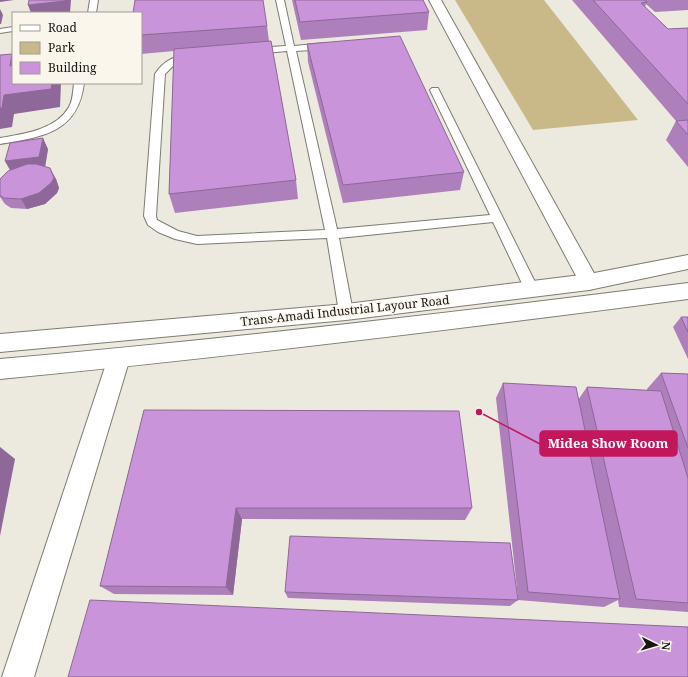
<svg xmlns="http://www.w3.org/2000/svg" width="688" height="677" font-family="'Noto Serif',serif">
  <rect width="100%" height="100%" fill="#ece9df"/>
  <path fill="#cab988" d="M455,0H544L638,120L533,130Z"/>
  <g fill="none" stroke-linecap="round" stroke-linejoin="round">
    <g stroke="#7e7b72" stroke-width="2">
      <g id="service">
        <path d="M90,0H98L96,13H88Z"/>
        <path d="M276,0H284L294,46L326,43L330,46L326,49L296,51L337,229L490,215L430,90L432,88H438L539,290L537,294L532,295L527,294L493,222L339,238L353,312L351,316L346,317L341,316L339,312L327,238L197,244L175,239L158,232L148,225L144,216L155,74C164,60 175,56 191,53L195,56L194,58L176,63L165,74L156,216L157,220L178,231L197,236L325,230L287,51L253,54L249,51L253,48L286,46Z"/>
        <path d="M13,27V31L0,33V29Z"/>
        <path d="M74,83H84C78,133 42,137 0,144V138C23,134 56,130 69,107C73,100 73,91 74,83Z"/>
      </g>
    </g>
    <g stroke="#7e7b72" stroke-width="2">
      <g id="minor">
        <path d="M429,0H441L599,282L596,287L589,290L582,287Z"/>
        <path d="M119,349L127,351L130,358L34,677H2L108,358L111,351Z"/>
      </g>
    </g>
    <g stroke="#7e7b72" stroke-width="2">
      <g id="primary">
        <path d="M688,255V269L589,290L346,320L0,352V334L346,304L589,274Z"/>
        <path d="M688,283V299C459,329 230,357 0,379V359C230,339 459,312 688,283Z"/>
      </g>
    </g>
    <use href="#service" fill="#fff" fill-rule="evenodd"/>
    <use href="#minor" fill="#fff" fill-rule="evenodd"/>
    <use href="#primary" fill="#fff" fill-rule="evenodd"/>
  </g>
  <g fill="#ad7fbb">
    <path d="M292,0H423L429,12L427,30L301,40Z"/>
    <path d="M572,0H688V10L655,12L646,4L645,7L668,29L688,28V167L666,140L676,121Z"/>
    <path d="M141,13L267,26L269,41L296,180L298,199L175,213L169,194L174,51L141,54Z"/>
    <path d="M307,44L464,172L460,190L343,203L308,62Z"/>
    <path d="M48,149L45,167L56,179L59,188L57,193L45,204L27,209L11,208L5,204L0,197V179L11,170L5,161Z"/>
    <path d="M681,317H688V359L673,327Z"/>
    <path d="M661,373L688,374V612L619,607L618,600L604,607L518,600L510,606L288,598L285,592L518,598L496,398L503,383L578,400L587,387L647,391V389Z"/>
    <path d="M144,410L472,508L465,520L242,519L233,595L114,594L100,586Z"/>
  </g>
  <g fill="#8d6898">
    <path d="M0,0H14L0,2Z"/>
    <path d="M65,0H71L70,13H31L28,5Z"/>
    <path d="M0,9L3,15L1,24H0Z"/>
    <path d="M12,54L13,55V71L10,66Z"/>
    <path d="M52,83H61L60,107L14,114L12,127L0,129V108L4,95Z"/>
    <path d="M43,138L48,149L45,167L11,172L5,161Z"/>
    <path d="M50,168L56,179L59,188L57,193L45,204L27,209L21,199Z"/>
    <path d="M0,447L15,459L0,536Z"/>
    <path d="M236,508L242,519L233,595L226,587Z"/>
  </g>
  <g fill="#c994d9" stroke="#8d6898">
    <path d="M29,0H65V1L28,5Z"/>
    <path d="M135,0H263L267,26L141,35V13H133Z"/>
    <path d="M295,0H423L429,12L300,22Z"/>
    <path d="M593,0H644L647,2L641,3L668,29L688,28V104Z"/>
    <path d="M400,36L464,172L343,185L307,44Z"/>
    <path d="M271,41L296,180L169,194L174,49Z"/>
    <path d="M12,54L10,66L13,65V83H52L51,89L4,95L2,108H0V55Z"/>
    <path d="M688,120V135L676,121Z"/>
    <path d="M43,138L39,157L5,161L10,143Z"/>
    <path d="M27,164H36L50,168L54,178L51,183L39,193L21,199L4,198L0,195V179L8,171Z"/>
    <path d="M681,317H688V332Z"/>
    <path d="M661,373L688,374V448Z"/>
    <path d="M503,383L576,387L620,599L528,592Z"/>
    <path d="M587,387L661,391L688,478V603L636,599Z"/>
    <path d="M144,410L459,411L472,508H236L226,587L100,586Z"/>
    <path d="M290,536L510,543L518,600L285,592Z"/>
    <path d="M90,600L688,627V677H68Z"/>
  </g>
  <g text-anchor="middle" stroke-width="3" stroke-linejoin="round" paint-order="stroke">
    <g font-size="12" fill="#181613" stroke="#faf6ec">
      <text transform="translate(345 311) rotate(-6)" y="4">Trans-Amadi Industrial Layour Road</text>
    </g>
  </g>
  <path fill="none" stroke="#c2185b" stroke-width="1.5" d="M479 412L540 444"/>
  <circle fill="#c2185b" stroke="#faf6ec" stroke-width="1.5" cx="479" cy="412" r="4"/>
  <rect fill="#c2185b" stroke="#c2185b" stroke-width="1.5" x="540" y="431" width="137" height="25" rx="4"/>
  <g font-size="13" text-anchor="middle" font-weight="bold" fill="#fff">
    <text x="608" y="448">Midea Show Room</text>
  </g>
  <rect x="12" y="12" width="130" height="72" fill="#faf6ec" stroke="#a09c95"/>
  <rect x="20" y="25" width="20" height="6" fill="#ffffff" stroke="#a09c95"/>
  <text x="48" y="32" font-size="12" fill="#181613">Road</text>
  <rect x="20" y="42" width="20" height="12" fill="#cab988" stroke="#a09c95"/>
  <text x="48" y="52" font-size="12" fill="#181613">Park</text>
  <rect x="20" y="62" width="20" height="12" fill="#c994d9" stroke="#a09c95"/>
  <text x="48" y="72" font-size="12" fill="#181613">Building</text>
  <g transform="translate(656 645) rotate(95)" stroke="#faf6ec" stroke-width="3" paint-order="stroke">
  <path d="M0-3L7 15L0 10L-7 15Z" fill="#181613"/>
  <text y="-6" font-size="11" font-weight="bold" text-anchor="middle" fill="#181613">N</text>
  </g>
</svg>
